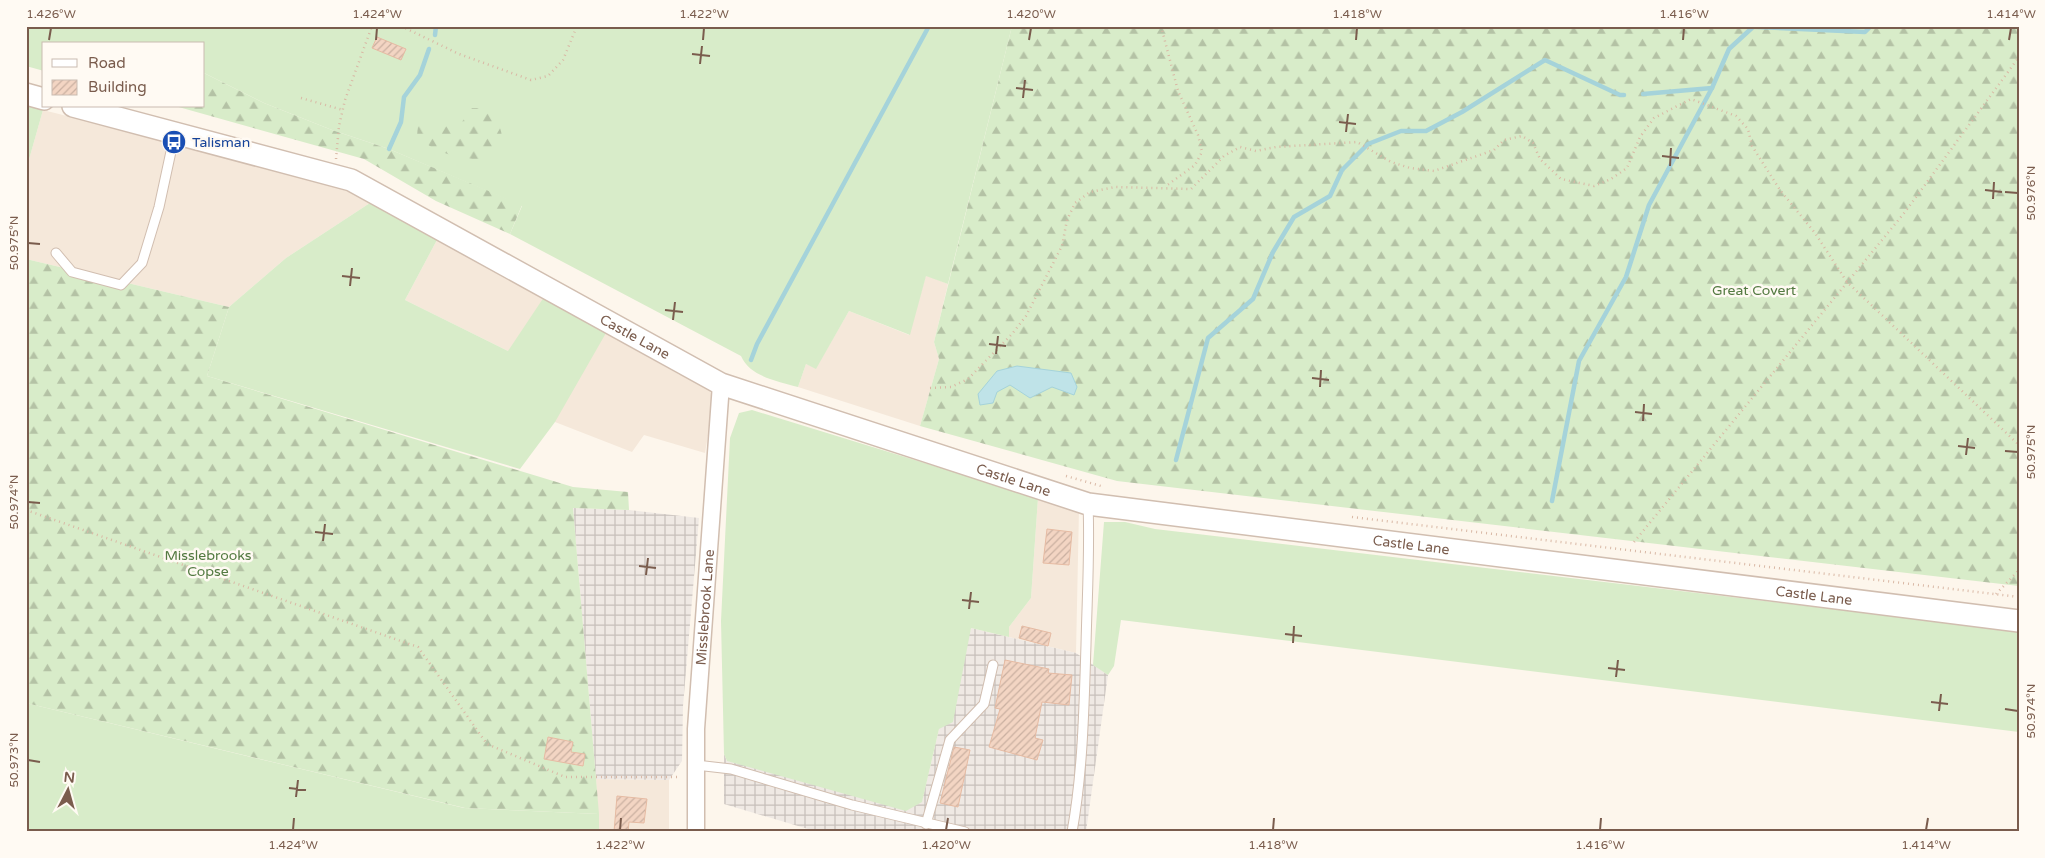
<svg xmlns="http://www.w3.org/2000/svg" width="2045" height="858" font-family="'Varela Round',sans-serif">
  <defs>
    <pattern id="industrial-grid" width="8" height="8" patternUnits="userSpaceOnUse" patternTransform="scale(1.25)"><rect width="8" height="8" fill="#efe9e4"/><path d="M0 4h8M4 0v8" fill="none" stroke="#c7c0bb"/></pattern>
    <pattern id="forest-firs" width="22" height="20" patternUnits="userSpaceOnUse" patternTransform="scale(1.25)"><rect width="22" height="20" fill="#d8ecc9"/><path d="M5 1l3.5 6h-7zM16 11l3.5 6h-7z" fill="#b4c2a5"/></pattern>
    <pattern id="building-hatch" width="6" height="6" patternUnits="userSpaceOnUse" patternTransform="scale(1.25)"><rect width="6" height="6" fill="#f3d5c3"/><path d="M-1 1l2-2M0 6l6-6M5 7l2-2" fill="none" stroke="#cab0a1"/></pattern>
  </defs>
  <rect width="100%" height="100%" fill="#fdf6ec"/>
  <g fill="#f5e8da">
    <path d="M43,110L312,178L373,201L286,258L229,307L26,259V170Z"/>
    <path d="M438,238L459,248L632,348L678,374L707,385L714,400L705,453L644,435L632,452L555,422L508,351L405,300Z"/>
    <path d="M926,275L948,284L934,342L939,359L920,426L798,387L806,364L816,368L849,311L909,335Z"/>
    <path d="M1038,498L1079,509L1076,653L1009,637V627L1031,598Z"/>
    <path d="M596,779L669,780V832H599Z"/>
  </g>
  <g fill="url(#industrial-grid)">
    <path d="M573,508L629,510L699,518L683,706L682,761L669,780L596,779Z"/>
    <path d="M971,628L1076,653L1108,675L1086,832H818L724,804V754L727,761L922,801L939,729Z"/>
  </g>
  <g fill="#d8ecc9">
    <path d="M26,26H1012L948,284L926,276L910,335L849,311L816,369L806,364L798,387C778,381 750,377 741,356L510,234L522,206L389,149L332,130L264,103L204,73V44H44V71L26,66Z"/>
    <path d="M26,105L43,110L26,170Z"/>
    <path d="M373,201L438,238L405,300L508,351L544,297L606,333L555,422L520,469L207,376L229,307L286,258Z"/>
    <path d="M752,410L1038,498L1031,598L1009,627V637L971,628L953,722L939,729L922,802L906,811L727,761L724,754L721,621L730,438L739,413Z"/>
    <path d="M1104,522H1125L1155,529L2019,631V732L1121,620L1114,666L1108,675L1093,665Z"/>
    <path d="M26,703L464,808L599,814V832H26Z"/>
  </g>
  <g fill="url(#forest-firs)">
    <path d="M1012,26H2019V586L1117,481L920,426L939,359L934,342Z"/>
    <path d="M204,73L264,103L332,130L389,149L522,205L510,234L436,201L364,159L175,106H204Z"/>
    <path d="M472,108H485C505,128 510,144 484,161C457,156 438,156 417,136L418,125C433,120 445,129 459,126Z"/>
    <path d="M26,259L229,307L207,376L573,487L628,492L629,510L573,508L599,814L465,808L26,703Z"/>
  </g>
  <path fill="#bfe3e8" stroke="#a5d3da" d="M1017,366L1071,373L1077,387L1074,395L1052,387L1030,398L1010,385L997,392L993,403L980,405L978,394L997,371Z"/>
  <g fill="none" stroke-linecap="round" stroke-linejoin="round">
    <g stroke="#a5d3da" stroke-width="4.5">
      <path d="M1734,26L1865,32L1871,26"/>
      <path d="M435,35L436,26"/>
      <path d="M1643,94L1712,88L1729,49L1753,27"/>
      <path d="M389,149L401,122L404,97L420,75L429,49"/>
      <path d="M751,360L757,344L929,26"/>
      <path d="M1176,460L1208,338L1253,299L1273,252L1294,217L1330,196L1342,170L1368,144L1401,131H1426L1462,112L1545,60L1620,95H1624"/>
      <path d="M1552,501L1579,361L1626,277L1649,205L1712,88"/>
    </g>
  </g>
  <g fill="url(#building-hatch)" stroke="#e6bba3">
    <path d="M377,37L406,49L401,60L372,48Z"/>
    <path d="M1047,529L1072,532L1069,565L1043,563Z"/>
    <path d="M1022,626L1051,633L1048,646L1019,638Z"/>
    <path d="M1005,660L1049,669L1048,673L1072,675L1069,705L1042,702L1035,738L1043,740L1037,760L989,747L1000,709L995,708Z"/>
    <path d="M548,737L573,742L571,752L585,754L583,766L544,759Z"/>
    <path d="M954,747L970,750L958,807L940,803Z"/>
    <path d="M617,796L647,799L644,823L629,822L628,832H614Z"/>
  </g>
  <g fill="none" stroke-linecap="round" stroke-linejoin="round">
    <g stroke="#d1beb0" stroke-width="11">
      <g id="service">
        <path d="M56,253L72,272L121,285L142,263L159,207L175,133"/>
        <path d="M696,765L731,769L852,805L965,832"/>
        <path d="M926,824L950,740L984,704L993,665"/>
        <path d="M1072,832C1083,771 1084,707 1086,645C1087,598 1090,551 1088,504"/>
      </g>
    </g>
    <g stroke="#d1beb0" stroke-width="19">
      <g id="minor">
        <path id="s1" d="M696,832V729L721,384"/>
      </g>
    </g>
    <g stroke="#d1beb0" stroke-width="24">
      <g id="tertiary">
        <path d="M26,94L44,99"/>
        <path id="s2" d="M73,106L351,180L721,384L1088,504L2019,621"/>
      </g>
    </g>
    <g stroke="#d9b8a5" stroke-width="2.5" stroke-dasharray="1 4" stroke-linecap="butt">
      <path d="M401,26L459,54L531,80L548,76L563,60L577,26"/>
      <path d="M1161,26L1178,91L1198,135L1202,152L1195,165L1166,186"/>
      <path d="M301,98L343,110"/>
      <path d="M336,159L339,126L345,100L372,26"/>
      <path d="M930,388L951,387L968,379L1012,334L1026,316L1062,246L1067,220L1075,203L1090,192L1115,187L1191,189L1224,156L1240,147L1256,151L1276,147L1357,142L1391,162L1410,168L1434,171L1494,150L1504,140L1522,136L1533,143L1540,159L1561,179L1594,186L1611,179L1627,168L1640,137L1654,118L1691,99L1736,116L1748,129L1752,146L1780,190L1815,233L1847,282L2019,445"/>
      <path d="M1066,476L1101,486"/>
      <path d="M26,510L418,647L487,744L565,777H680"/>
      <path d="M1352,517L2019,597"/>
      <path d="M1634,542L1905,212L2019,57"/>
      <path d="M1996,594L2019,570"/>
    </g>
    <use href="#service" stroke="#fff" stroke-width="9"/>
    <use href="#minor" stroke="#fff" stroke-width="16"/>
    <use href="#tertiary" stroke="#fff" stroke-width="21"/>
  </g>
  <path fill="none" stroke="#7a5c4d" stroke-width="2" d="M49,40L51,28M376,40L377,28M703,40L704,28M1029,40L1031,28M1356,40L1357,28M1683,40L1684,28M2009,40L2011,28M692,54L710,56M700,64L702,46M1016,88L1033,90M1023,98L1025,80M1339,122L1356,124M1346,132L1348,114M1662,156L1679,158M1670,166L1671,148M1985,190L2002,192M2005,192L2018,193M1993,199L1994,182M28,243L40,244M342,276L360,278M350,286L352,268M665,310L683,312M673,320L675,302M989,344L1006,346M996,354L998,336M1312,378L1329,380M1320,387L1321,370M1635,412L1652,414M1643,421L1644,404M1958,446L1975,448M2005,451L2018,452M1966,455L1968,438M28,502L40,503M315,532L333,534M323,541L325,524M639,566L656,568M646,575L648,558M962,600L979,602M969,609L971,592M1285,634L1302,636M1293,643L1294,626M1608,668L1625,670M1616,677L1618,660M1931,702L1948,704M2005,709L2018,711M1939,711L1941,694M28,760L40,762M289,788L306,790M296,797L298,780M293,830L294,818M620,830L621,818M946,830L948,818M1273,830L1274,818M1600,830L1601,818M1926,830L1928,818"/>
  <defs>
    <g id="bus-disc" transform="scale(1.25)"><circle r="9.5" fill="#1a4fb4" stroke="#fffaf3"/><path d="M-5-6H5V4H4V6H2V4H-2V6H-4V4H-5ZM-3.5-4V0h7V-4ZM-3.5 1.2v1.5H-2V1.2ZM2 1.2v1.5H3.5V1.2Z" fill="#fff"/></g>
  </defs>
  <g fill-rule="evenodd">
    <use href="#bus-disc" x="174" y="142"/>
  </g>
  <g text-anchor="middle" stroke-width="5" stroke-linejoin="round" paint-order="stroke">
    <g font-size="14" fill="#164399" stroke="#fffaf3" text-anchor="start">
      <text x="192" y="147">Talisman</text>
    </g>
    <g font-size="14" fill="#537a41" stroke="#fffaf3">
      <text x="1754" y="295">Great Covert</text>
      <text x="208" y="560">Misslebrooks<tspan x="208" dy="16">Copse</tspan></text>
    </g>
    <g font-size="14" fill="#7a5c4d" stroke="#fffaf3">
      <text dy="5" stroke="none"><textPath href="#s2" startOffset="612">Castle Lane</textPath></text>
      <text dy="5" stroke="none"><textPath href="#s2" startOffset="1018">Castle Lane</textPath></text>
      <text dy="5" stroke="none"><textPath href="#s2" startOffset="1422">Castle Lane</textPath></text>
      <text dy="5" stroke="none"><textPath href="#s2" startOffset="1828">Castle Lane</textPath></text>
      <text dy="5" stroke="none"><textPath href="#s1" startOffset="225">Misslebrook Lane</textPath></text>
    </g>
  </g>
  <rect width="2045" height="858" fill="none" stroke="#fffaf3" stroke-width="55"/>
  <rect x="42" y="42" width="162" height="65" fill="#fffaf3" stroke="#cabbb1"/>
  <rect x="52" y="59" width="25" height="8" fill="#ffffff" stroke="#cabbb1"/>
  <text x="88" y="68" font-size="15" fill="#7a5c4d">Road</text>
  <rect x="52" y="80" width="25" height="15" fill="url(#building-hatch)" stroke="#cabbb1"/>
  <text x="88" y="92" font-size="15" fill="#7a5c4d">Building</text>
  <g transform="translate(68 790) rotate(6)" stroke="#fffaf3" stroke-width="4" paint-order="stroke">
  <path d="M0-4L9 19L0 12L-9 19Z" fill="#7a5c4d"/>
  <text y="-8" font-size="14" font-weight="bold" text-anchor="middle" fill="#7a5c4d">N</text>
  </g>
  <rect x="28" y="28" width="1990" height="802" fill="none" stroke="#7a5c4d" stroke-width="2"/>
  <g font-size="12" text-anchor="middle" fill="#7a5c4d">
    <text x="51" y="18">1.426°W</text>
    <text x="377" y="18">1.424°W</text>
    <text x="704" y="18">1.422°W</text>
    <text x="1031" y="18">1.420°W</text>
    <text x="1357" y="18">1.418°W</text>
    <text x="1684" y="18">1.416°W</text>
    <text x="2011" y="18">1.414°W</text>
    <text transform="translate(2031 193) rotate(-90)" y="4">50.976°N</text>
    <text transform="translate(14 243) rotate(-90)" y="4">50.975°N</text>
    <text transform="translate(2031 452) rotate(-90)" y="4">50.975°N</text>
    <text transform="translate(14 502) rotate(-90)" y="4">50.974°N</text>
    <text transform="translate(2031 711) rotate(-90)" y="4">50.974°N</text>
    <text transform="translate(14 760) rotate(-90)" y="4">50.973°N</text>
    <text x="293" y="849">1.424°W</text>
    <text x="620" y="849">1.422°W</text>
    <text x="946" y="849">1.420°W</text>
    <text x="1273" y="849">1.418°W</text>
    <text x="1600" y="849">1.416°W</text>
    <text x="1926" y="849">1.414°W</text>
  </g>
</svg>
